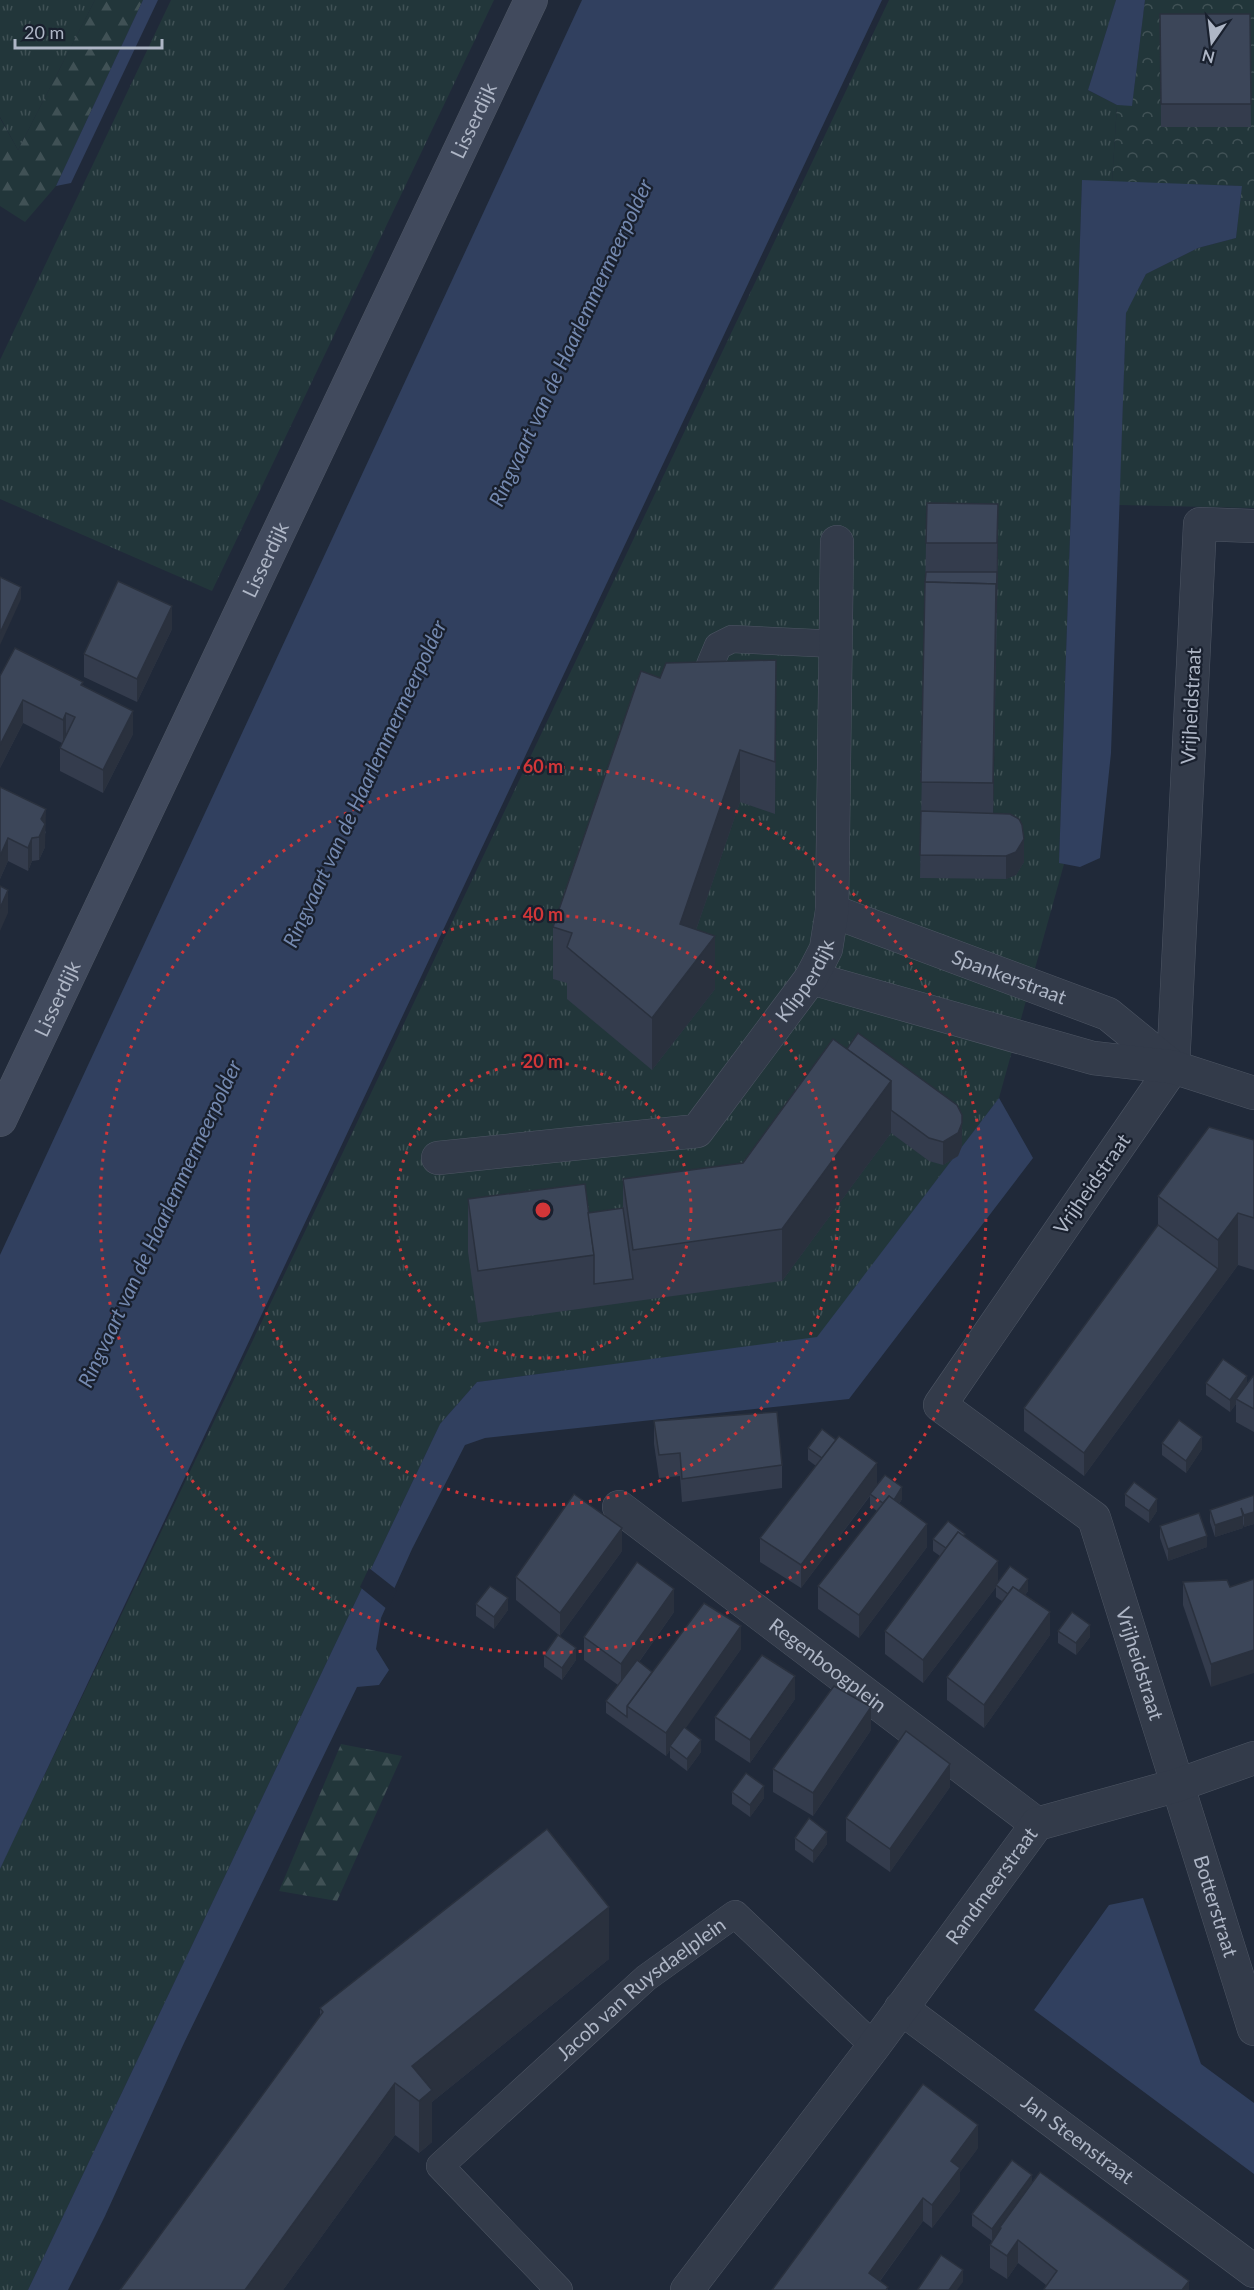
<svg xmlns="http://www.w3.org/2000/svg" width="1254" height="2290" font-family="Lato,sans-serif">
  <defs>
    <pattern id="grass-tufts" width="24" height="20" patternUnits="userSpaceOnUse" patternTransform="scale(1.5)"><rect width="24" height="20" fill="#22363a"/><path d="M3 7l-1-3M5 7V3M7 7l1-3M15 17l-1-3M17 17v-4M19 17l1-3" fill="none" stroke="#405155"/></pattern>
    <pattern id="forest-firs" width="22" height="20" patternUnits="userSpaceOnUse" patternTransform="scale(1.5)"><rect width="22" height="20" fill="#22363a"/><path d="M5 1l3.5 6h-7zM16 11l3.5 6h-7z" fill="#405155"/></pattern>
    <pattern id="park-crowns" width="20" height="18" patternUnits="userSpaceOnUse" patternTransform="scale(1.5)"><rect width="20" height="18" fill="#22363a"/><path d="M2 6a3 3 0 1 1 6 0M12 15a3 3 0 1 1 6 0" fill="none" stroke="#405155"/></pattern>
  </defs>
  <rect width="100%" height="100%" fill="#202939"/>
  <g fill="url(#grass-tufts)">
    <path d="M0,0H95L18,150L0,117Z"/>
    <path d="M171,0H494L212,591L0,499V360Z"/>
    <path d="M889,0H1116L1088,90L1117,105L1112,182L1082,181L1059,862L1064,864L999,1098L817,1338L477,1382L440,1424L28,2290H0V1868L344,1150Z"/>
    <path d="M1240,200L1254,201V508L1119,505L1126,312L1146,274L1198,248L1236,238Z"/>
  </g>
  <g fill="url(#forest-firs)">
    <path d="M95,0H143L56,186L25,222L0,206V118L18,150Z"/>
    <path d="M341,1744L402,1756L337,1901L279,1891Z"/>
  </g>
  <path fill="url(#park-crowns)" d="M1145,0H1254V201L1240,200L1241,186L1112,182L1117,105H1132Z"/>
  <g fill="#31405f">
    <path d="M143,0H158L71,183L56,186Z"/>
    <path d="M582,0H882L0,1869V1255Z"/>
    <path d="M1116,0H1145L1132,106L1117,105L1088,90Z"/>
    <path d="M1082,180L1242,186L1236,238L1198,248L1146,274L1126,313L1111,753L1100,858L1080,867L1059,863Z"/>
    <path d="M999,1098L1033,1158L849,1399L485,1438L465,1445L412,1549L381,1618L376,1649L389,1670L379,1685L357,1687L184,2043L105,2216L68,2290H28L440,1424L477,1382L817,1337Z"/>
    <path d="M1143,1898L1201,2064L1254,2103V2174L1034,2010L1109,1905Z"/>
  </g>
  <path fill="#202939" d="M369,1568L397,1590L388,1610L360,1587Z"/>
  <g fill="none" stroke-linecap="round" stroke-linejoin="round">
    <g stroke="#4e5664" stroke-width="28">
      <g id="lane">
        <path d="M711,698L710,665L718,646L732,639L836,644"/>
        <path id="s1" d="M559,2290L440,2166L646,1978L735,1914L874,2046"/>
      </g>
    </g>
    <g stroke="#4e5664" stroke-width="34">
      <g id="street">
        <path id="s2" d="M1254,526L1200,524L1173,1067L940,1405L1094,1518L1254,2029"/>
        <path id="s3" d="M832,911L1108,1014L1173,1067"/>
        <path d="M811,978L1093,1058L1173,1067L1254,1093"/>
        <path id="s4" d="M438,1158L697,1131L811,978L826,949L832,911L837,542"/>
        <path id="s5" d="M619,1507L1037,1824"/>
        <path id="s6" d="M901,2008L1254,2271"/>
        <path id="s7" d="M687,2290L874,2046L1037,1824L1178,1785L1254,1758"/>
      </g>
    </g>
    <g stroke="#4e5664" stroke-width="34">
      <g id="secondary">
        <path id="s8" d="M0,1120L531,0"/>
      </g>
    </g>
    <use href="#lane" stroke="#333b4a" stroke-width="27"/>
    <use href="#street" stroke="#333b4a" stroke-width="33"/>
    <use href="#secondary" stroke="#414a5d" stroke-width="33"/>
  </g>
  <g fill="#343c4d">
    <path d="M1160,14H1250L1251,127H1161Z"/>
    <path d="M998,504V556L993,813L1024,862L1016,875L1006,879L920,878L926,543Z"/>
    <path d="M172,629L137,702L84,677V654Z"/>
    <path d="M0,676L83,685L133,734L103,793L60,771V748L62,743L23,723L0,768Z"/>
    <path d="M660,678L776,712L775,814L740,802L696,930L715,989L652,1070L567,999V983L553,979V927Z"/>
    <path d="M0,787L46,832L45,834V847L39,860L32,861L28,871L8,861L0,879Z"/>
    <path d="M833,1039L962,1146L958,1156L943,1165L929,1161L891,1133L782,1281L478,1323L468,1252V1199L588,1213L623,1208V1179L743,1163Z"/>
    <path d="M1254,1140V1270L1238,1265L1084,1476L1024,1431V1408L1158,1225V1196Z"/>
    <path d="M1254,1376V1432L1236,1422V1404L1230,1412L1206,1395V1383H1247Z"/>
    <path d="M654,1421L782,1465V1488L682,1502L680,1476L659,1478L654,1444Z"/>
    <path d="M1162,1443L1202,1449L1186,1473L1162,1455Z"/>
    <path d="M808,1448L877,1485L902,1499L899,1504L927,1547L859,1638L818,1609V1586L877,1511L870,1506V1496L801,1588L760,1562V1538L816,1466L808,1460Z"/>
    <path d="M1125,1494L1157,1511L1149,1523L1125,1506Z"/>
    <path d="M1254,1495V1524L1244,1527L1243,1524V1528L1215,1537L1210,1522V1510Z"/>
    <path d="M1160,1526L1207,1547L1168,1561L1160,1538Z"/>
    <path d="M965,1537L998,1582L1028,1591L1025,1595L1050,1635L984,1728L947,1700V1677L1003,1602L996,1597V1587L923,1683L885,1654V1631L940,1556L933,1551V1539Z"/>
    <path d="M622,1551L560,1636L516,1600V1577Z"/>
    <path d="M1183,1582L1230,1587L1211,1687L1183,1605Z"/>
    <path d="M476,1604L508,1610L494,1629L476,1616Z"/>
    <path d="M674,1612L639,1662L652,1672L741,1649L685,1728L701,1752L687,1771L670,1758V1750L666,1756L606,1713V1701L618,1685L584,1660V1637Z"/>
    <path d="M1058,1631L1090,1637L1076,1655L1058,1643Z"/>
    <path d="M544,1655L576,1660L562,1680L544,1667Z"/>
    <path d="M795,1699L750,1763L715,1740V1717Z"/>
    <path d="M871,1730L813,1816L773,1792V1769Z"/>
    <path d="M950,1787L890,1872L846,1841V1818Z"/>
    <path d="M732,1792L764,1798L750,1817L732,1804Z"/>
    <path d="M795,1838L827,1844L813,1863L795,1850Z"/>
    <path d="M609,1959L432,2102V2142L419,2153L395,2135L283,2290H120L320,2016V2008Z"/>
    <path d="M978,2148L960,2172V2191L932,2228L923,2221L880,2281L888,2290H772Z"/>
    <path d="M1032,2184L1189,2290H1044L1046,2285L1018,2263L1007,2279L990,2268V2245L992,2241L972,2226V2214Z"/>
  </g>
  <g fill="#2a313e">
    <path d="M998,504V556L996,636L997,543Z"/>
    <path d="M996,584V636L993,835V783Z"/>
    <path d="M21,587V599L0,645V633Z"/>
    <path d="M172,606V629L137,702V679Z"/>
    <path d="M776,660V712L775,814V762Z"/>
    <path d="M23,700V723L0,768V745Z"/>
    <path d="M133,711V734L103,793V770Z"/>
    <path d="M66,713V736L63,743V720Z"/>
    <path d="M740,750V802L680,976V924Z"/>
    <path d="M46,809L45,847L39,860V837L41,819Z"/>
    <path d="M8,838V861L0,879V856Z"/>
    <path d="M32,838V861L28,871V848Z"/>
    <path d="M1024,839V862L1016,875L1006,879V856Z"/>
    <path d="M8,890V913L0,931V908Z"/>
    <path d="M715,936V989L652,1070V1018Z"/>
    <path d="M891,1081V1133L782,1281V1229Z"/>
    <path d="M962,1123V1146L958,1156L943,1165V1142Z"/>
    <path d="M1238,1213V1265L1084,1476V1453L1218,1269V1240Z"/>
    <path d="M1247,1376V1388L1236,1399V1404L1230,1412V1400Z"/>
    <path d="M1202,1437V1449L1186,1473V1461Z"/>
    <path d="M877,1463V1486L801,1588V1565Z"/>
    <path d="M902,1487V1499L889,1519V1507Z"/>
    <path d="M1157,1499V1511L1149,1523V1511Z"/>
    <path d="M1254,1512V1524L1244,1527V1515Z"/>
    <path d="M1243,1516V1528L1215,1537V1525Z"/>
    <path d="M927,1524V1547L859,1638V1615Z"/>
    <path d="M622,1528V1551L560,1636V1613Z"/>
    <path d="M1207,1536V1547L1168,1561V1549Z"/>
    <path d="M998,1561V1584L996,1585V1587L923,1683V1660Z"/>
    <path d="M1028,1579V1591L1013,1610V1598Z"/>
    <path d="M674,1589V1612L621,1687V1664Z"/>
    <path d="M508,1598V1610L494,1629V1617Z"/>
    <path d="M1050,1612V1635L984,1728V1705Z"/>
    <path d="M1090,1625V1637L1076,1655V1643Z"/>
    <path d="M741,1626V1649L672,1748L670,1746V1750L666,1756V1733Z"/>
    <path d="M576,1648V1660L562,1680V1668Z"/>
    <path d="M1254,1650V1673L1211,1687V1664Z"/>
    <path d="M795,1676V1699L750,1763V1740Z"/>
    <path d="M871,1707V1730L813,1816V1793Z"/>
    <path d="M701,1740V1752L687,1771V1759Z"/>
    <path d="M950,1764V1787L890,1872V1849Z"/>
    <path d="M764,1786V1798L750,1817V1805Z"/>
    <path d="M827,1832V1844L813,1863V1851Z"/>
    <path d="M609,1907V1959L432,2102V2142L419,2153V2101L412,2066Z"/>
    <path d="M395,2083V2135L283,2290H245Z"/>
    <path d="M978,2125V2148L960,2172V2191L932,2228V2205L951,2161Z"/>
    <path d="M1032,2175V2187L1000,2227V2231L992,2241V2229Z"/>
    <path d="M923,2198V2221L873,2290L869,2273Z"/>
    <path d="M1018,2240V2263L1007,2279V2256Z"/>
    <path d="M963,2270V2282L957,2290H949Z"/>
    <path d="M1189,2281V2290H1182Z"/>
  </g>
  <g fill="#3c4659" stroke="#2a313e" stroke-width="1.5">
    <path d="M1160,14H1250L1251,104H1161Z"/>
    <path d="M927,503L998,504L997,543H926Z"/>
    <path d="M926,572H997L996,613V584L925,582Z"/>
    <path d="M0,577L21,587L0,633Z"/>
    <path d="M118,581L172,606L137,679L84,654Z"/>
    <path d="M925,582L996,584L993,783L921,782Z"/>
    <path d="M15,648L83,682L81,685L133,711L103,770L60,748L75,717L66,713L63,720L23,700L0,745V676Z"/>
    <path d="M776,660L775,762L740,750L680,924L715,936L652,1018L567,947L572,933L553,927L641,671L660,678L666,663Z"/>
    <path d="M0,787L46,809L41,819L45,824L39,837L32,838L28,848L8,838L0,856Z"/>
    <path d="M921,811L1010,814L1019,819L1022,825L1024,839L1016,852L1006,856L920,855Z"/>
    <path d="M0,886L8,890L0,908Z"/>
    <path d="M858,1033L957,1105L962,1115V1123L958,1133L943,1142L929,1138L891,1110V1081L847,1049Z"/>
    <path d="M833,1039L891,1081L782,1229L633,1250L623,1179L743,1163Z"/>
    <path d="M1209,1127L1254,1140V1218L1238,1213L1218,1240L1158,1196Z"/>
    <path d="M585,1184L594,1255L478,1271L468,1199Z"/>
    <path d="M623,1208L633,1279L594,1284V1255L588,1213Z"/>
    <path d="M1158,1225L1218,1269L1084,1453L1024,1408Z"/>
    <path d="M1223,1359L1247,1376L1230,1400L1206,1383Z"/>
    <path d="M1253,1376H1254V1409L1236,1399Z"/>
    <path d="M777,1412L782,1465L682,1479L680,1453L659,1455L654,1421Z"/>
    <path d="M1179,1420L1202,1437L1186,1461L1162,1443Z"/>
    <path d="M822,1429L836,1440L822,1458L808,1448Z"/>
    <path d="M839,1436L877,1463L801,1565L760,1538Z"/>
    <path d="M885,1475L902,1487L894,1500L889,1496L883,1503L870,1494Z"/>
    <path d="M1134,1482L1157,1499L1149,1511L1125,1494Z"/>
    <path d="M574,1494L622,1528L560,1613L516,1577Z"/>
    <path d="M1254,1495V1512L1244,1515L1241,1508L1243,1516L1215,1525L1210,1510Z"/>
    <path d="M889,1496L927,1524L859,1615L818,1586Z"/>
    <path d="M1199,1513L1207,1536L1168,1549L1160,1526Z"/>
    <path d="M948,1521L965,1534L963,1536L958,1532L946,1548L933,1539Z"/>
    <path d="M958,1532L998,1561L923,1660L885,1631Z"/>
    <path d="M637,1562L674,1589L621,1664L584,1637Z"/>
    <path d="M1010,1566L1028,1579L1019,1591L1013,1587L1008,1594L996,1585Z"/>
    <path d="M1254,1579V1650L1211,1664L1183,1582L1227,1580L1230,1587Z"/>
    <path d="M490,1586L508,1598L494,1617L476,1604Z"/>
    <path d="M1013,1587L1050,1612L984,1705L947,1677Z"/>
    <path d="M704,1603L741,1626L666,1733L627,1706Z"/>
    <path d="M1072,1612L1090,1625L1076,1643L1058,1631Z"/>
    <path d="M558,1635L576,1648L562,1668L544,1655Z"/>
    <path d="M762,1655L795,1676L750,1740L715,1717Z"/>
    <path d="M637,1660L652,1672L627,1706V1717L606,1701Z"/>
    <path d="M834,1686L871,1707L813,1793L773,1769Z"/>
    <path d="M684,1727L701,1740L687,1759L670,1746Z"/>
    <path d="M906,1731L950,1764L890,1849L846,1818Z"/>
    <path d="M746,1773L764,1786L750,1805L732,1792Z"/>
    <path d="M809,1818L827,1832L813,1851L795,1838Z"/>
    <path d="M547,1829L609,1907L412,2066L432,2090L419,2101L395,2083L245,2290H120L323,2012L320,2008Z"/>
    <path d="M923,2084L978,2125L951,2161L960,2168L932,2205L923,2198L869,2273L888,2287L886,2290H772Z"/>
    <path d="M1012,2160L1032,2175L992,2229L972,2214Z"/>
    <path d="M1040,2172L1189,2281L1182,2290H1046L1044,2289L1057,2271L1018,2240L1007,2256L990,2245L1001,2228L1000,2227Z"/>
    <path d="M941,2255L963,2270L949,2290H920L918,2289Z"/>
  </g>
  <g fill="none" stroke="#d23638" stroke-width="3" stroke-dasharray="3 6">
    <circle cx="543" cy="1210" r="148"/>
    <circle cx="543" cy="1210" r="295"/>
    <circle cx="543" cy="1210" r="443"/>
  </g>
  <g text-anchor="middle" stroke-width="4.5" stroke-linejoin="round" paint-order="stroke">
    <g font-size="20" fill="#aeb6c6" stroke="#19202e">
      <text dy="7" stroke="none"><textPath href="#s8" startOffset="1106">Lisserdijk</textPath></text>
      <text dy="7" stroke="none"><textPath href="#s8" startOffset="620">Lisserdijk</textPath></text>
      <text transform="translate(1191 706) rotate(-87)" y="7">Vrijheidstraat</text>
      <text dy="7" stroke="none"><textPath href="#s3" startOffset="189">Spankerstraat</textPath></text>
      <text dy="7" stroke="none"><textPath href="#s4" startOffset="446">Klipperdijk</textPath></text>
      <text dy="7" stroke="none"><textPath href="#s8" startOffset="134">Lisserdijk</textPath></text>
      <text transform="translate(1092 1184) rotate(-55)" y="7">Vrijheidstraat</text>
      <text dy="7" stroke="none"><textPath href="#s2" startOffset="1352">Vrijheidstraat</textPath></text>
      <text dy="7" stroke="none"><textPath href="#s5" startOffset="262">Regenboogplein</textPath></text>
      <text dy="7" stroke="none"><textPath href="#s7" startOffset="506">Randmeerstraat</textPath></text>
      <text dy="7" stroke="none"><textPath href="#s2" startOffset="1606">Botterstraat</textPath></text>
      <text dy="7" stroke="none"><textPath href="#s1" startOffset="440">Jacob van Ruysdaelplein</textPath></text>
      <text dy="7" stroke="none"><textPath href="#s6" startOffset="220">Jan Steenstraat</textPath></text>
    </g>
    <g font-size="21" font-style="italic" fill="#7489b0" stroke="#19202e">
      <text transform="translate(571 343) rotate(-65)" y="7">Ringvaart van de Haarlemmermeerpolder</text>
      <text transform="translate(365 784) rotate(-65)" y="7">Ringvaart van de Haarlemmermeerpolder</text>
      <text transform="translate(160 1224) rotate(-65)" y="7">Ringvaart van de Haarlemmermeerpolder</text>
    </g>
  </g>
  <circle cx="543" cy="1210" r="9" fill="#d23638" stroke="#19202e" stroke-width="3"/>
  <g font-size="18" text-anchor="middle" font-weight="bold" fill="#d23638" stroke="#19202e" stroke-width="4.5" stroke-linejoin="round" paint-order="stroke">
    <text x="543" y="773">60 m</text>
    <text x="543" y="921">40 m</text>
    <text x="543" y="1068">20 m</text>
  </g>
  <g transform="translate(1212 42) rotate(194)" stroke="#19202e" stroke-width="4.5" paint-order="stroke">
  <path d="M0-4.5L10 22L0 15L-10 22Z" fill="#aeb6c6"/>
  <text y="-9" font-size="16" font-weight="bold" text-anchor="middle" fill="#aeb6c6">N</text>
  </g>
  <path d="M15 39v9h147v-9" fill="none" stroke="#aeb6c6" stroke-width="3"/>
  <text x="24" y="39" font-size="18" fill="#aeb6c6" stroke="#19202e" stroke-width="4.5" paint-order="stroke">20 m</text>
</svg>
